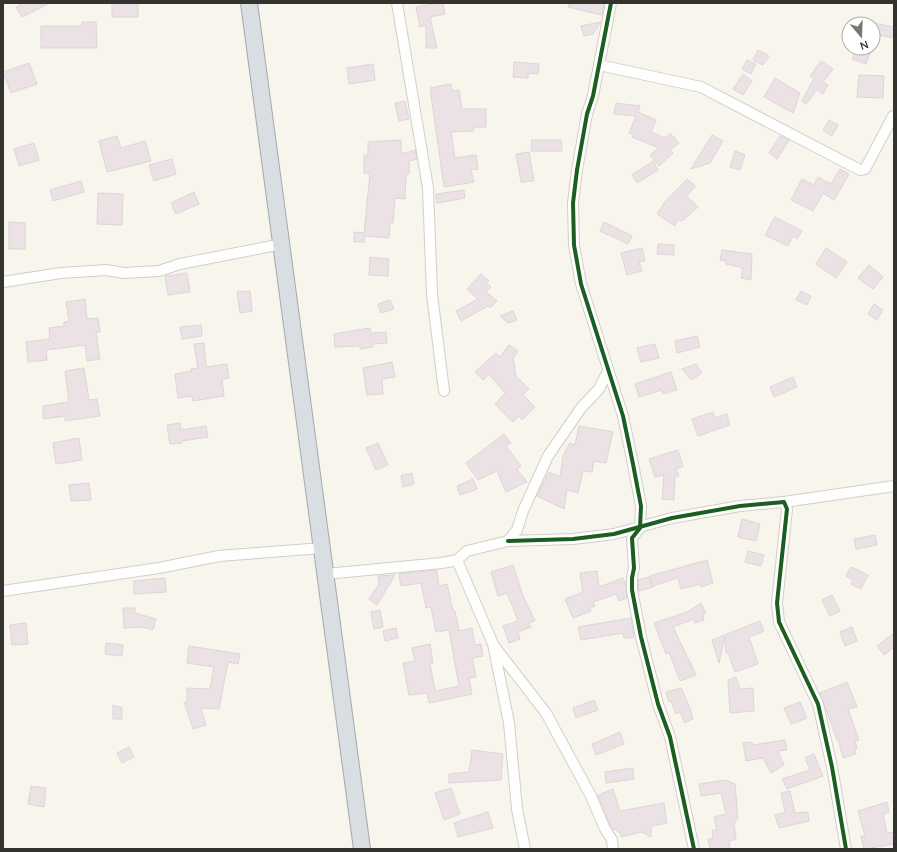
<svg xmlns="http://www.w3.org/2000/svg" width="897" height="852" font-family="Quicksand,sans-serif">
  <rect width="100%" height="100%" fill="#f8f5ed"/>
  <g fill="#ece2e6" stroke="#dad7d5">
    <path d="M24,3H50L22,17L16,7Z"/>
    <rect x="112" y="3" width="26" height="14"/>
    <path d="M437,3H443L445,14L430,17L437,48H426V25L420,27L416,7Z"/>
    <path d="M569,3H604L602,15L568,7Z"/>
    <path d="M82,22H96L97,48H41V26H82Z"/>
    <path d="M601,22L593,34L584,36L581,26Z"/>
    <path d="M873,23L894,27V38L873,34Z"/>
    <path d="M857,48H872L866,64L852,59Z"/>
    <path d="M758,50L767,54L766,55L769,56L763,65L753,60Z"/>
    <path d="M747,60L756,64L751,74L742,69Z"/>
    <path d="M821,61L833,69L823,82L828,85L823,94L817,90L806,104L802,101L814,78L810,76Z"/>
    <path d="M514,62L539,64L538,74L528,73V78L513,77Z"/>
    <path d="M29,63L37,84L11,93L3,72Z"/>
    <path d="M373,64L375,80L349,84L347,68Z"/>
    <path d="M743,74L752,81L743,95L733,89Z"/>
    <path d="M859,75L884,76L883,98L857,97Z"/>
    <path d="M775,78L800,93L793,113L764,97Z"/>
    <path d="M451,84L452,91L459,90L462,109H486V127H474L473,131L451,132L455,158L476,155L478,169L471,170L474,182L444,187L430,88Z"/>
    <path d="M405,101L409,119L399,121L395,103Z"/>
    <path d="M616,103L640,106L638,112L656,120L651,132L665,138L670,133L679,143L670,150L673,153L659,166L650,155L659,148L632,137L633,135L629,133L636,116L614,114Z"/>
    <path d="M829,120L838,125L832,136L823,130Z"/>
    <path d="M712,135L723,141L720,146L710,163L691,169Z"/>
    <path d="M117,136L121,148L145,141L151,161L107,172L99,141Z"/>
    <path d="M780,136L789,140L777,159L769,153Z"/>
    <path d="M401,140V154L415,150L417,159L409,161V174H406L405,199L395,198L393,223H390L389,238L365,236L364,242H354V232L364,233L370,173H364V155H368V142Z"/>
    <path d="M532,140H561L562,151H531Z"/>
    <path d="M34,143L39,160L19,166L14,149Z"/>
    <path d="M735,151L745,155L740,170L730,167Z"/>
    <path d="M529,152L534,181L521,182L516,154Z"/>
    <path d="M172,159L176,174L154,181L149,165Z"/>
    <path d="M653,161L658,170L637,183L632,175Z"/>
    <path d="M840,169L849,174L834,200L823,193L813,211L791,200L802,179L814,185L818,177L831,184Z"/>
    <path d="M687,179L695,186L687,196L698,207L682,221L678,219L675,226L657,214L665,202Z"/>
    <path d="M81,181L84,192L53,201L50,190Z"/>
    <path d="M464,190L465,198L437,203L436,194Z"/>
    <path d="M194,192L199,204L176,214L171,203Z"/>
    <path d="M98,193L123,194L122,225L97,224Z"/>
    <path d="M775,217L802,231L797,239L793,236L788,246L765,235Z"/>
    <path d="M9,222L25,223V249H9Z"/>
    <path d="M604,222L632,236L628,244L600,231Z"/>
    <path d="M658,244L674,245V255L657,254Z"/>
    <path d="M642,248L645,261L639,262L642,271L627,275L621,253Z"/>
    <path d="M826,248L847,262L836,278L816,264Z"/>
    <path d="M722,250L752,254L751,280L741,278L743,268L726,264V261L720,260Z"/>
    <path d="M370,257L389,259L388,276L369,275Z"/>
    <path d="M869,265L883,277L873,289L858,278Z"/>
    <path d="M187,273L190,292L168,295L165,276Z"/>
    <path d="M481,274L489,281L487,283L491,287L486,292L497,301L490,308L488,306L461,321L456,311L478,299L467,289Z"/>
    <path d="M250,291L252,311L240,313L237,292Z"/>
    <path d="M801,291L811,296L807,305L796,300Z"/>
    <path d="M85,299L87,319L98,318L100,332H96L100,359L87,361L85,345L46,350L47,360L28,362L26,342L50,339L49,328L64,326V322L69,321L66,302Z"/>
    <path d="M390,300L394,309L381,313L378,304Z"/>
    <path d="M874,304L883,310L877,320L868,314Z"/>
    <path d="M513,311L517,320L508,323L500,316Z"/>
    <path d="M201,325L202,336L182,339L180,327Z"/>
    <path d="M370,328L371,333L386,332L387,343L373,344V347L360,349V346L335,347L334,334Z"/>
    <path d="M697,336L700,347L677,353L675,341Z"/>
    <path d="M204,343L206,367L227,364L229,378L222,379L224,396L193,401L192,396L178,398L175,374L192,371L191,369L198,368L194,344Z"/>
    <path d="M655,344L659,358L641,362L637,348Z"/>
    <path d="M509,345L518,351L513,358L516,376L529,389L523,395L535,407L522,420L518,416L513,422L495,404L505,393L489,374L483,380L475,372L496,353L500,357Z"/>
    <path d="M392,362L395,377L382,379L383,394L367,395L363,368Z"/>
    <path d="M696,364L702,373L691,380L682,369Z"/>
    <path d="M84,368L89,400L97,399L100,416L65,421V416L43,419V406L69,402L65,371Z"/>
    <path d="M671,372L677,390L663,394L662,390L639,397L635,384Z"/>
    <path d="M793,377L797,387L774,397L770,387Z"/>
    <path d="M713,412L715,418L727,414L730,425L698,436L692,419Z"/>
    <path d="M180,423L181,430L206,426L208,437L182,441V443L170,444L167,425Z"/>
    <path d="M579,426L613,432L606,463L594,461L592,472L583,471L578,493L567,490L564,509L537,496L549,472L560,477L563,456L570,443L575,445Z"/>
    <path d="M504,434L511,443L506,446L521,466L517,469L527,482L506,492L497,471L478,480L466,463Z"/>
    <path d="M79,438L82,460L56,464L53,443Z"/>
    <path d="M378,443L388,465L376,470L366,448Z"/>
    <path d="M678,450L683,466L676,469L679,476L675,477L674,500L662,499L664,475L655,477L649,459Z"/>
    <path d="M412,473L414,484L403,487L401,476Z"/>
    <path d="M473,479L477,489L460,495L457,486Z"/>
    <path d="M89,483L91,500L71,501L69,485Z"/>
    <path d="M742,519L760,524L756,541L738,537Z"/>
    <path d="M875,535L877,545L856,549L854,539Z"/>
    <path d="M748,551L764,555L761,566L745,562Z"/>
    <path d="M707,560L713,583L701,587L700,584L681,589L678,578L653,586L650,576Z"/>
    <path d="M513,565L523,596L535,621L529,623L531,627L518,632L520,639L509,643L503,626L518,621L507,593L498,596L491,572Z"/>
    <path d="M851,567L868,575L861,589L851,584L853,580L846,576Z"/>
    <path d="M437,570L439,586L447,584L453,611H455L459,631L472,628L475,645L481,644L483,656L472,658L476,677L469,678L472,694L429,703L427,693L409,695L403,663L415,661L412,648L430,644L433,663L430,664L435,691L459,686L449,630L436,632L431,607L426,608L421,583L401,586L399,574Z"/>
    <path d="M597,571L599,587L623,578L626,584L627,598L619,601L616,594L593,602L595,606L590,608L591,611L573,618L565,599L583,592L580,573Z"/>
    <path d="M395,575L377,605L369,599L379,584L378,576Z"/>
    <path d="M649,577L653,587L639,591L638,580Z"/>
    <path d="M165,578L166,592L134,594V581Z"/>
    <path d="M832,595L840,611L830,616L822,600Z"/>
    <path d="M701,603L706,613L703,614L704,620L695,623L694,619L673,627L696,675L680,681L669,652L666,654L654,623L687,612Z"/>
    <path d="M123,608H135V613L156,619L153,630L142,627L124,628Z"/>
    <path d="M380,610L383,627L374,629L371,612Z"/>
    <path d="M631,618L634,637L624,638L623,633L581,640L578,627Z"/>
    <path d="M760,621L764,631L749,637L758,664L735,672L728,653H726L725,637L719,663L712,640Z"/>
    <path d="M26,623L28,644L12,645L10,625Z"/>
    <path d="M852,627L857,641L845,646L840,632Z"/>
    <path d="M396,628L398,638L385,641L383,631Z"/>
    <path d="M894,633V647L884,655L877,646Z"/>
    <path d="M106,643L123,645L122,656L105,654Z"/>
    <path d="M189,646L240,654L238,664L228,662L219,709L201,708L206,725L193,729L184,702H187V688L210,689L214,667L187,663Z"/>
    <path d="M736,677L740,689L753,688L754,711L730,713L728,680Z"/>
    <path d="M847,682L857,707L848,709L859,740L855,741L857,748L855,750L856,754L843,758L838,739L837,740L820,693Z"/>
    <path d="M681,688L690,708L693,719L685,723L680,712L676,714L671,701L669,702L666,692Z"/>
    <path d="M594,700L598,710L576,718L573,708Z"/>
    <path d="M800,702L807,718L791,724L784,708Z"/>
    <path d="M113,705L122,708V719H113Z"/>
    <path d="M620,732L624,744L596,755L592,744Z"/>
    <path d="M785,740L787,750L778,751L784,765L771,773L763,758L746,761L743,743L752,742L753,745Z"/>
    <path d="M129,747L134,757L122,763L117,753Z"/>
    <path d="M472,750L503,754L501,780L449,783V774L469,772Z"/>
    <path d="M814,754L823,776L787,789L782,779L810,770L805,758Z"/>
    <path d="M633,768L634,779L606,783L605,772Z"/>
    <path d="M725,780L735,784L738,819L734,823L736,839L729,841L730,849H710L708,839L713,838L712,830H717L714,817L726,814L721,793L701,796L699,784Z"/>
    <path d="M31,786L46,788L44,807L28,804Z"/>
    <path d="M451,788L460,814L444,820L435,793Z"/>
    <path d="M613,789L620,811L664,803L667,823L651,826V837L642,832L621,837L620,832H618L617,829L614,830L610,824L598,795Z"/>
    <path d="M790,791L795,813L808,812L809,821L779,828L775,815L785,812L781,793Z"/>
    <path d="M887,802L889,812L883,814L887,833L894,832V844L864,849L861,836H865L858,811Z"/>
    <path d="M488,812L493,828L458,837L454,823Z"/>
  </g>
  <g fill="none" stroke-linecap="round" stroke-linejoin="round">
    <g stroke="#d2cfca" stroke-width="12">
      <g id="minor">
        <path d="M397,3L428,188L432,294L444,391"/>
        <path d="M611,3L593,96L587,114L577,170L573,203L574,245L581,284L623,416L633,464L641,506L640,528L632,538L634,568L632,578V590L641,637L658,704L670,737L694,849"/>
        <path d="M599,65L701,87L860,170L865,169L893,116"/>
        <path d="M3,282L61,273L106,270L124,273L159,271L180,264L282,244"/>
        <path d="M784,502L894,486"/>
        <path d="M508,541L573,539L614,534L672,518L740,506L784,502L787,509L777,603L779,622L818,704L832,767L846,849"/>
        <path d="M457,560L493,644L509,723L517,809L525,849"/>
        <path d="M325,574L442,563L457,560L467,551L508,541L517,530L523,511L548,456L581,408L599,389L608,371"/>
        <path d="M3,591L159,568L219,556L322,548"/>
        <path d="M494,646L546,713L591,796L604,827L612,840L613,849"/>
      </g>
    </g>
    <g stroke="#a3a9ac" stroke-width="18">
      <path id="trunk" d="M249,3L362,849"/>
    </g>
    <use href="#minor" stroke="#fefefc" stroke-width="10"/>
    <use href="#trunk" stroke="#d8dee2" stroke-width="16"/>
    <g stroke="#fff" stroke-width="6">
      <g id="cycleway">
        <path d="M611,3L593,96L587,114L577,170L573,203L574,245L581,284L623,416L633,464L641,506L640,528L632,538L634,568L632,578V590L641,637L658,704L670,737L694,849"/>
        <path d="M508,541L573,539L614,534L672,518L740,506L784,502L787,509L777,603L779,622L818,704L832,767L846,849"/>
      </g>
    </g>
    <use href="#cycleway" stroke="#1b5e20" stroke-width="4"/>
  </g>
  <rect width="897" height="852" fill="none" stroke="#35332e" stroke-width="8"/>
  <g transform="translate(861 36) rotate(161)"><circle r="19" fill="#ffffff" stroke="#aeadab"/>
  <path d="M0-3L7 15L0 10L-7 15Z" fill="#797771"/>
  <text y="-6" font-size="11" font-weight="bold" text-anchor="middle" fill="#35332e">N</text>
  </g>
</svg>
